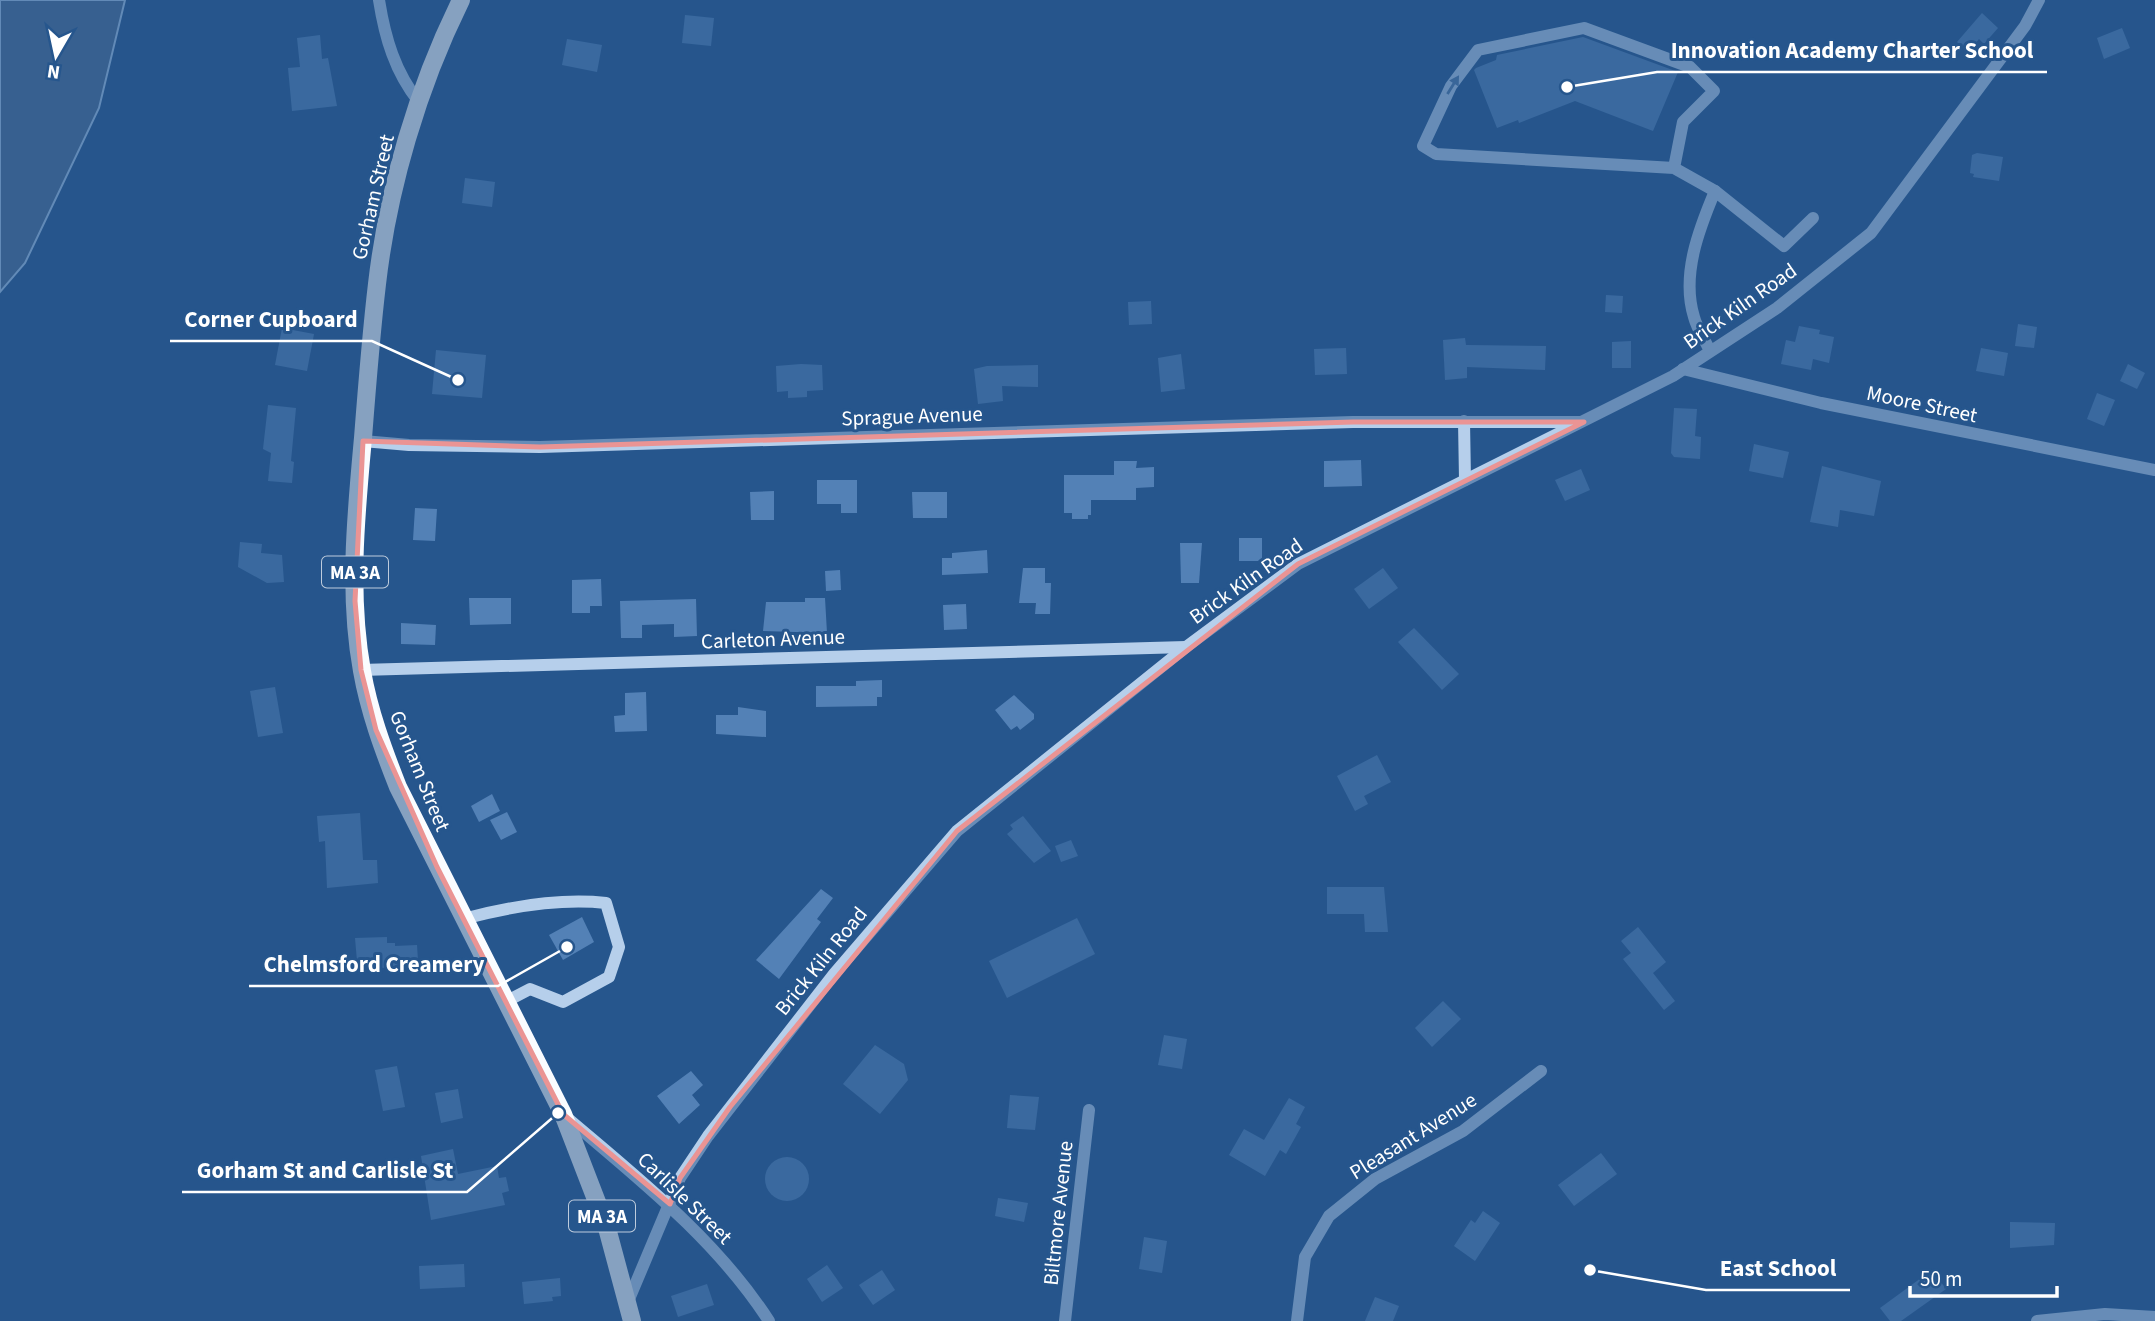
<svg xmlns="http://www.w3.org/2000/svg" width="2155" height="1321" font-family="'Source Sans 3',sans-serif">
  <rect width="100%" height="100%" fill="#26568d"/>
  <path fill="#4d6e95" stroke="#aacaeb" stroke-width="2" d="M0,0H125L99,108L25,263L0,292Z"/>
  <g fill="#5381b6">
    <path d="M1982,13L1998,28L1984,44L1979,39L1968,52L1957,42Z"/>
    <path d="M685,15L714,18L711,46L682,43Z"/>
    <path d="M2122,28L2130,48L2104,59L2097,38Z"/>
    <path d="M320,35L322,59L328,58L337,106L292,111L288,68L300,67L297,38Z"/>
    <path d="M1583,37L1678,72L1653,131L1575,101L1519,123L1518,120L1497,128L1474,70L1476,68L1496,60L1497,55Z"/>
    <path d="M567,39L602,45L597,72L562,65Z"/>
    <path d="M1977,153L2003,157L1999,181L1973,177L1974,174L1970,173L1972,155Z"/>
    <path d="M465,178L495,182L492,207L462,203Z"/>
    <path d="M1606,295L1623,296L1622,313L1605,312Z"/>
    <path d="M1151,301L1152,324L1129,325L1128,302Z"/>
    <path d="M2018,324L2037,327L2034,348L2015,346Z"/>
    <path d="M1799,326L1820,330L1819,334L1834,337L1829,363L1813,359L1811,370L1781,364L1786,340L1795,342Z"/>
    <path d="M282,328L314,334L307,371L275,365Z"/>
    <path d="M1465,338L1466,345L1546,346L1545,370L1467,367V378L1445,380L1443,340Z"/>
    <path d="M1631,341V368H1612V342Z"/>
    <path d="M1346,348L1347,374L1315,375L1314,349Z"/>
    <path d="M1981,348L2008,353L2004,376L1976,371Z"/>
    <path d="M436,350L486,355L482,398L432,394Z"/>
    <path d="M1181,354L1185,389L1161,392L1158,358Z"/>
    <path d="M801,364L822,365L823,390L807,391V397L788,398V391L777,392L776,366Z"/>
    <path d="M2128,364L2145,373L2137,389L2120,381Z"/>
    <path d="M1038,365V387L1002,386L1003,401L978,404L974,369L987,366Z"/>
    <path d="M2097,393L2115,400L2104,426L2087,419Z"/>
    <path d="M268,405L296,408L291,461L294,462L292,483L268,481L271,453L263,449Z"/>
    <path d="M1674,408L1697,409L1695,436L1701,437L1700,459L1674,457L1671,453Z"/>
    <path d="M1754,444L1789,452L1783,478L1749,471Z"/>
    <path d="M1361,460L1362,486L1324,487V461Z"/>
    <path d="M1114,461H1137L1136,468L1154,467V487L1136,488V500H1091V515H1088V519H1072V513H1064V475H1114Z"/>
    <path d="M1822,466L1881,481L1874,516L1840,510L1838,527L1810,522Z"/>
    <path d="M1581,469L1590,490L1565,501L1555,480Z"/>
    <path d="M817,480H857V513H841V504H817Z"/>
    <path d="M774,491V520H751L750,492Z"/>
    <path d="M912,492H947V518H913Z"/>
    <path d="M415,508L437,509L435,541L413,540Z"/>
    <rect x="1239" y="538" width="23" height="23"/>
    <path d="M240,542L262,544L261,553L282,555L284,582L267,583L238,567Z"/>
    <path d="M1180,543H1202L1199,583H1181Z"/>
    <path d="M987,550L988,573L942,575V558H952V553Z"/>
    <path d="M1023,568H1045V583H1051L1050,614H1035L1036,603H1019Z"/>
    <path d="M1383,568L1398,588L1369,609L1354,589Z"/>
    <path d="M840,570L841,590L826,591L825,571Z"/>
    <path d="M601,579L602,606H590V613H572V580Z"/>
    <path d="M469,598H511V624L470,625Z"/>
    <path d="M805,598H825L827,633L763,631L766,602H805Z"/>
    <path d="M696,599L697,636L674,637V624L642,625V638H621L620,601Z"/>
    <path d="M966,604L967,629L944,630L943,605Z"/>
    <path d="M401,623L436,625L435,645L401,644Z"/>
    <path d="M1414,628L1459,674L1442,690L1398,642Z"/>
    <path d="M882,680V697H877V706L816,707V686H856V681Z"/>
    <path d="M275,687L283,733L258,737L250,691Z"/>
    <path d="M646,692L647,731L615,732L614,716L625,715V693Z"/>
    <path d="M1014,695L1034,714V719L1020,730L1017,726L1011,730L995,710Z"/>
    <path d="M738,707L766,711V737L716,734V715H738Z"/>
    <path d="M1377,755L1391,782L1364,796L1368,804L1355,811L1337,776Z"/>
    <path d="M492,794L500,811L479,822L471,806Z"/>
    <path d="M507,812L517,832L501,840L490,820Z"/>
    <path d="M360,813L363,860H377L378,883L327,888L325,841L319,842L317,816Z"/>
    <path d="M1023,816L1051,851L1034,863L1007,834L1013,829L1010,825Z"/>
    <path d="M1071,840L1078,856L1061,862L1055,846Z"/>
    <path d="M1327,887H1384L1388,932H1365L1364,914H1327Z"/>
    <path d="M821,889L833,898L817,919L821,922L779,979L756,960Z"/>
    <path d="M582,917L594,942L563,960L549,935Z"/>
    <path d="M1077,918L1095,954L1007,998L989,961Z"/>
    <path d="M1638,927L1666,962L1653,973L1675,1001L1664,1010L1623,959L1631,953L1621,941Z"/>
    <path d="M387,937V943H395V946L417,945L418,961L411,962V967L376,968V960L357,961L355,938Z"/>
    <path d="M1443,1001L1461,1019L1432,1047L1415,1028Z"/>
    <path d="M1164,1035L1187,1039L1182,1069L1158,1065Z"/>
    <path d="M875,1045L904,1064L908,1080L880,1114L843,1084Z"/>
    <path d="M397,1066L405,1107L383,1111L375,1070Z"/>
    <path d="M691,1071L703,1085L692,1095L700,1105L679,1124L657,1096Z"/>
    <path d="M458,1089L463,1118L441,1123L435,1093Z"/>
    <path d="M1010,1095L1039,1097L1035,1130L1007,1128Z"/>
    <path d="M1289,1098L1305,1107L1296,1124L1301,1127L1286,1154L1280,1150L1265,1176L1229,1155L1244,1129L1264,1140Z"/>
    <path d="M453,1149L458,1174L497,1166L499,1178L506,1177L509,1191L502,1193L505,1205L431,1220L421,1156Z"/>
    <path d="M1601,1153L1617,1174L1574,1206L1558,1185Z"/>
    <circle cx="787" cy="1179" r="22"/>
    <path d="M998,1198L1028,1203L1024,1222L995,1216Z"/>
    <path d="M1483,1211L1500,1223L1475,1261L1454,1246L1471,1220L1475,1223Z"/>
    <path d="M2010,1222L2055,1223L2054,1245L2010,1248Z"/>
    <path d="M1144,1237L1167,1241L1162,1273L1139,1269Z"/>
    <path d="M464,1264L465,1287L420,1289L419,1266Z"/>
    <path d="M827,1265L843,1288L822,1302L807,1279Z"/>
    <path d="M882,1270L895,1290L873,1305L859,1285Z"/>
    <path d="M1932,1270L1946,1289L1901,1321H1890L1880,1308Z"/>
    <path d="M560,1278L561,1296L552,1297L553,1301L524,1304L522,1282Z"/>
    <path d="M707,1284L714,1305L678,1317L671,1296Z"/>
    <path d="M1375,1297L1399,1306L1393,1321H1365Z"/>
  </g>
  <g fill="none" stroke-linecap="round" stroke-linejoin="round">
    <g stroke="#b6cfeb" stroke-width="12">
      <path d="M379,0C385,38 395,72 419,102"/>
      <path d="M1674,168L1683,122L1714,91L1690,67L1584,28L1478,50L1451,86L1423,146L1436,154L1674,168L1715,191"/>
      <path d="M1710,351C1705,340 1697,329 1694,317C1681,275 1699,229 1715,191L1784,246L1813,218"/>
      <path d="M1683,369L1821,403L2155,470"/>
      <path d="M1464,421L1465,480"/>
      <path d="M363,441L409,445L540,447L1353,422H1580"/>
      <path d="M361,670L1186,647"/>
      <path d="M463,919C508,907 560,898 606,903L619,947L609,977L563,1002L530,989L505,1002"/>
      <path d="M565,1116C639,1179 716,1239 769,1321"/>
      <path d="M627,1304L680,1178L708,1136L834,974L957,831L1186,647L1298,564L1673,376L1777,308L1871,233L2025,26L2039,0"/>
      <path d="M1065,1321L1089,1110"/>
      <path d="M1297,1321L1305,1257L1329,1216L1375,1179L1463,1131L1541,1071"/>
      <path d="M2037,1321L2105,1314L2155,1317"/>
    </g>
    <path stroke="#fafcff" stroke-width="18" d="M461,0C418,87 388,188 377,284C371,335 367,386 363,438C356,514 348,594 362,671C369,711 383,749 398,787L563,1114L607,1228L632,1321"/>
  </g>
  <defs><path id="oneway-solid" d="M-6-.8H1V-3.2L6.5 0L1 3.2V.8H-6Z" transform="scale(1.75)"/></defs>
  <use fill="#517aa9" href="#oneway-solid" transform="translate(1453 85) rotate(-58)"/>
  <path d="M0 0H2155V1321H0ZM1353,422H1584L1298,564L957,831L730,1107L680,1178L670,1204L563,1114L437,867L376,730L361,670L355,601L363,441L540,447Z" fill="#26568d" fill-opacity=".55" fill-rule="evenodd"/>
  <path fill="none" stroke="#ea9494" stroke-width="5" stroke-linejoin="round" d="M1353,422H1584L1298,564L957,831L730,1107L680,1178L670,1204L563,1114L437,867L376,730L361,670L355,601L363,441L540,447Z"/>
  <g text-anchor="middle" stroke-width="6" stroke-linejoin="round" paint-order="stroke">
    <g fill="#26568d" stroke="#beccdd" stroke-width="2">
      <rect x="322" y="556.5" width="66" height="31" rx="5"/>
      <rect x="569" y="1200.5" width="66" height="31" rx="5"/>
    </g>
    <g font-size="19" font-weight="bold" fill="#fff">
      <text x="355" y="579">MA 3A</text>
      <text x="602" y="1223">MA 3A</text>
    </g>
    <g font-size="21" fill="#fff" stroke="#26568d">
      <text transform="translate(373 197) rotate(-77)" y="7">Gorham Street</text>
      <text transform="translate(1740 306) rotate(-35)" y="7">Brick Kiln Road</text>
      <text transform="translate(1922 404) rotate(12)" y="7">Moore Street</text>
      <text transform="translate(912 416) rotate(-2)" y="7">Sprague Avenue</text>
      <text transform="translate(1246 581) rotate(-35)" y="7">Brick Kiln Road</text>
      <text transform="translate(773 639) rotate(-2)" y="7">Carleton Avenue</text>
      <text transform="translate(420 771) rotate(68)" y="7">Gorham Street</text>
      <text transform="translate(821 961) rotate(-51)" y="7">Brick Kiln Road</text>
      <text transform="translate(1413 1136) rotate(-32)" y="7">Pleasant Avenue</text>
      <text transform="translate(685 1198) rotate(44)" y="7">Carlisle Street</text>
      <text transform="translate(1058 1213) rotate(-84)" y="7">Biltmore Avenue</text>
    </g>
  </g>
  <path fill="none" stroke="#fff" stroke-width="2.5" d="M1567 87L1657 72H2047M458 380L372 341H170M567 947L498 986H249M558 1113L467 1192H182M1590 1270L1706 1290H1850"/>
  <g fill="#fff" stroke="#26568d" stroke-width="2.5">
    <circle cx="1567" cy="87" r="7"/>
    <circle cx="458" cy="380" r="7"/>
    <circle cx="567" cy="947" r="7"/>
    <circle cx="558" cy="1113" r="7"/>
    <circle cx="1590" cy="1270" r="7"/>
  </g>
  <g font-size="23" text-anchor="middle" font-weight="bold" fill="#fff" stroke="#26568d" stroke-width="6" stroke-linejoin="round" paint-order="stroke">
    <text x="1852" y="58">Innovation Academy Charter School</text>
    <text x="271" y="327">Corner Cupboard</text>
    <text x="374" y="972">Chelmsford Creamery</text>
    <text x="325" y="1178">Gorham St and Carlisle St</text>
    <text x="1778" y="1276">East School</text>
  </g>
  <g transform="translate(56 56) rotate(189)" stroke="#26568d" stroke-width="5" paint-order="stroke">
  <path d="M0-5L12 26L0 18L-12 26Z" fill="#ffffff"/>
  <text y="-10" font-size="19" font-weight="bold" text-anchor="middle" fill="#ffffff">N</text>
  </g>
  <path d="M1910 1286v10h147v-10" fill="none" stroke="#ffffff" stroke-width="3.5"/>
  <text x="1920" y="1286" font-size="21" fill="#ffffff" stroke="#26568d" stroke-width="5" paint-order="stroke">50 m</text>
</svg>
